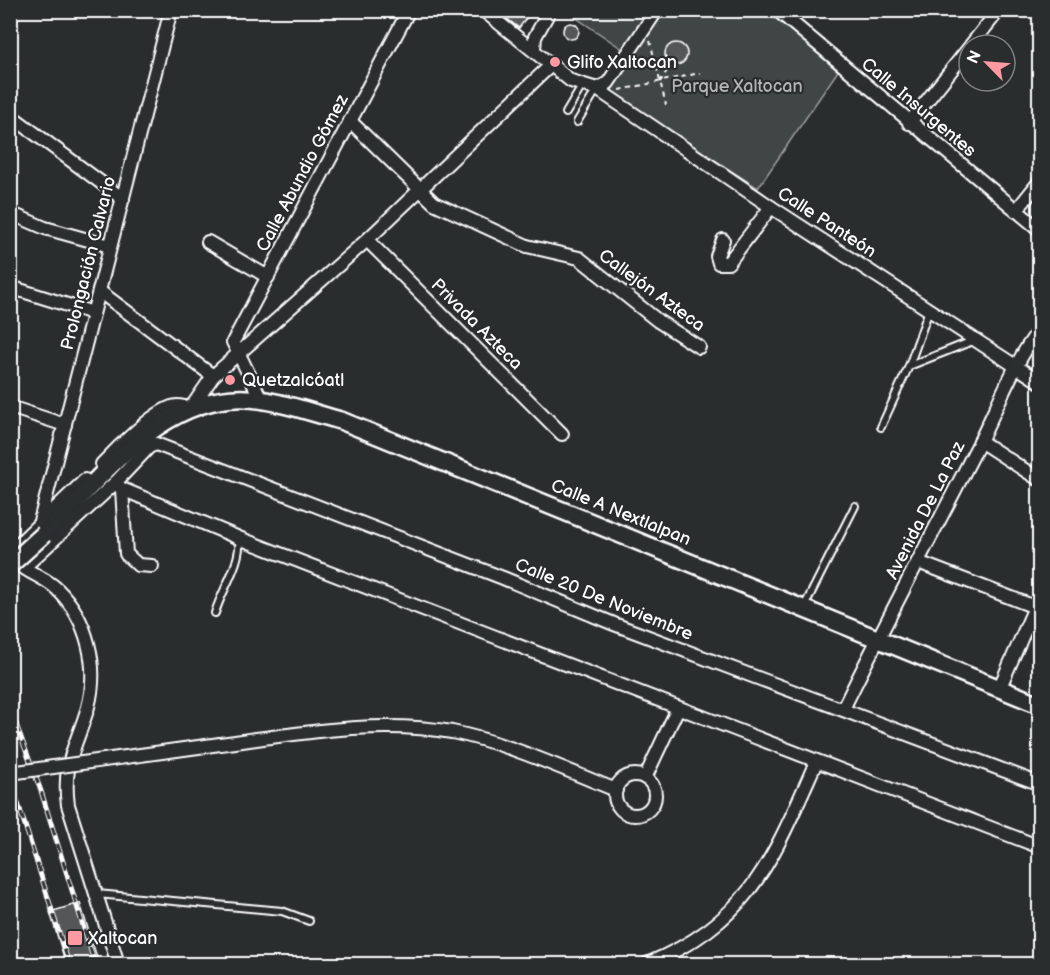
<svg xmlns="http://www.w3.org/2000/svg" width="1050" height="975" font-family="'Balsamiq Sans',sans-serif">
  <rect width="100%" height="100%" fill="#2a2d2e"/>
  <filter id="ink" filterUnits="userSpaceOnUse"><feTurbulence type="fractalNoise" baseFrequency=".0167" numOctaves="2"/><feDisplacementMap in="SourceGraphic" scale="12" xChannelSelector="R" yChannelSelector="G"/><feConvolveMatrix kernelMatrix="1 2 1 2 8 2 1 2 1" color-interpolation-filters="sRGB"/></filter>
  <g filter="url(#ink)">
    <g fill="#414445" stroke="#a0a2a2" stroke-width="1.5">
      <path d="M566,11H650L624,50Z"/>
      <path d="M664,11H768L838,71L758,188L609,93Z"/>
    </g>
    <g fill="#555758" stroke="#fff" stroke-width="1.5">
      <path d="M512,10H532L519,28L506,18Z"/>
      <circle cx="571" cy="31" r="8"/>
      <circle cx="676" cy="54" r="11"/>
      <path d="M80,903L99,964H66L50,912Z"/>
    </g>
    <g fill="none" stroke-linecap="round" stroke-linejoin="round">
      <g stroke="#fff" stroke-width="10">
        <g id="service">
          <path d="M566,113L582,86"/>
          <path d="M577,122L597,89"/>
          <path d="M909,366L975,340"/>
          <path d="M881,427L909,366L929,310"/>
          <path d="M804,607L855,506"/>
          <path d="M215,613C222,589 242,563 239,538"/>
          <path d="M97,894L282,911L309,921"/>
        </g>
      </g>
      <g stroke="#fff" stroke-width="16">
        <g id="minor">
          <path d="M483,10L571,81L597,89L608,83L657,10"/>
          <path d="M777,10L1040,230"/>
          <path d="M971,45L999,10"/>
          <path d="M534,49L535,37L550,10"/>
          <path d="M597,89L771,207L1040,382"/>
          <path d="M10,115L123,199"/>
          <path d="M350,121L434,203L527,246L579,258L658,321L699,347"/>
          <path d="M909,123L969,48"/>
          <path d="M1016,211L1040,181"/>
          <path d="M10,213L45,228L110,246"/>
          <path d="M367,240L562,434"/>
          <path d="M723,240L717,256L719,263H728L771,207"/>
          <path d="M208,242L268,277"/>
          <path d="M10,287L93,313"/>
          <path d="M99,291L213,376"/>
          <path d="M261,399L233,342L409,10"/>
          <path d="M10,407L65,425"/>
          <path d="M980,441L1040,480"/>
          <path d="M102,464C115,450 159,406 177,406C182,406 187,408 191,408L213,376L367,240L550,66"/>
          <path d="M115,483L122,489L239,538L1040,847"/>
          <path d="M122,489L126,554L138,565L152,566"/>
          <path d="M39,525L171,10"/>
          <path d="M10,552L85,480"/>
          <path d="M918,562L1035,607L999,689"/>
          <path d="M19,564C30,574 46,578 57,589C88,619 99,667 88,707C77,745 62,763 68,805L118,964"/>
          <path d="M23,568L115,483L149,447L156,444L503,578L614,624L1040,784"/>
          <path d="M843,709C885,623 930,539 974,453C996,412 1011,366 1040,329"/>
          <path d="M220,744C296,734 375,719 452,732C508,743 563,769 616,790"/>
          <circle cx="635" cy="795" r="20"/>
          <path d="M645,778L678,708"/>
          <path d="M647,964C751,921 773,858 816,762"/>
        </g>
      </g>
      <g stroke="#fff" stroke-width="21">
        <path id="secondary" d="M44,534C102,477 169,384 262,400C289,404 316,414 342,421L1040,705"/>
      </g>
      <g stroke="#fff" stroke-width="2" stroke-dasharray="4.5 4.5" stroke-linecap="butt">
        <path d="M650,41L666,105"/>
        <path d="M660,82L668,69"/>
        <path d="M620,90L700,73"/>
      </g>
      <use href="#service" stroke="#2a2d2e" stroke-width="6"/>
      <use href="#minor" stroke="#2a2d2e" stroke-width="12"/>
      <use href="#secondary" stroke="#2a2d2e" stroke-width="16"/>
      <g stroke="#fff" stroke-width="5">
        <g id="rail">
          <path d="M10,708L41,791L95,964"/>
          <path d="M10,778L69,964"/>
        </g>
      </g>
      <use href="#rail" stroke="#2a2d2e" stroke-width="3" stroke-dasharray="9" stroke-linecap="butt"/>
      <g stroke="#fff" stroke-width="16" stroke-linecap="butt">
        <path id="minor-bridge" d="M10,773L220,744"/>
      </g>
      <g stroke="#fff" stroke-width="21" stroke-linecap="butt">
        <path id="secondary-bridge" d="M10,565L44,534"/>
      </g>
      <use href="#minor-bridge" stroke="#2a2d2e" stroke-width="12"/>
      <use href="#secondary-bridge" stroke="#2a2d2e" stroke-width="16"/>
    </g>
  </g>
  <g fill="#ff9aa2" stroke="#2a2d2e" stroke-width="2">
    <circle cx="555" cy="62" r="6"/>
    <circle cx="230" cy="380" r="6"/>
    <rect x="67" y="930" width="16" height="16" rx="3"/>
  </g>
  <g text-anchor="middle" stroke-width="4.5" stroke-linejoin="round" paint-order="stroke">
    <g font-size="18" fill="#fff" stroke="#2a2d2e" text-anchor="start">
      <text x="567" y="68">Glifo Xaltocan</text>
      <text x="242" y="386">Quetzalcóatl</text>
      <text x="88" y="944">Xaltocan</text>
    </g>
    <g font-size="18" fill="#b3b4b5" stroke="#2a2d2e">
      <text x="737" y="92">Parque Xaltocan</text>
    </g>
    <g font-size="18" fill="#fff" stroke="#2a2d2e">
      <text transform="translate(919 107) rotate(40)" y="6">Calle Insurgentes</text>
      <text transform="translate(302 173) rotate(-62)" y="6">Calle Abundio Gómez</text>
      <text transform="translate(827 222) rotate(33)" y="6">Calle Panteón</text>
      <text transform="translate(88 263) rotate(-76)" y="6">Prolongación Calvario</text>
      <text transform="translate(652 290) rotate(36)" y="6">Callejón Azteca</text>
      <text transform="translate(477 324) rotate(45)" y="6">Privada Azteca</text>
      <text transform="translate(925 510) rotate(-63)" y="6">Avenida De La Paz</text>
      <text transform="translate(621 512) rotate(22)" y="6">Calle A Nextlalpan</text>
      <text transform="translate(604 599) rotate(22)" y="6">Calle 20 De Noviembre</text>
    </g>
  </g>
  <rect width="1050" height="975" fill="none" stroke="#2a2d2e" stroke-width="36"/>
  <rect x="18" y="18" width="1014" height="939" fill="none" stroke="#fff" stroke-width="2" filter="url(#ink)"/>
  <g transform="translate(987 63) rotate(295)"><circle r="28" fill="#2a2d2e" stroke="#7f8182" stroke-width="1.5"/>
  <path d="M0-4.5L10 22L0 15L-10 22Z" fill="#ff9aa2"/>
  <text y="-9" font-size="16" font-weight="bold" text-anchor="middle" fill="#ffffff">N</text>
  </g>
</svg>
